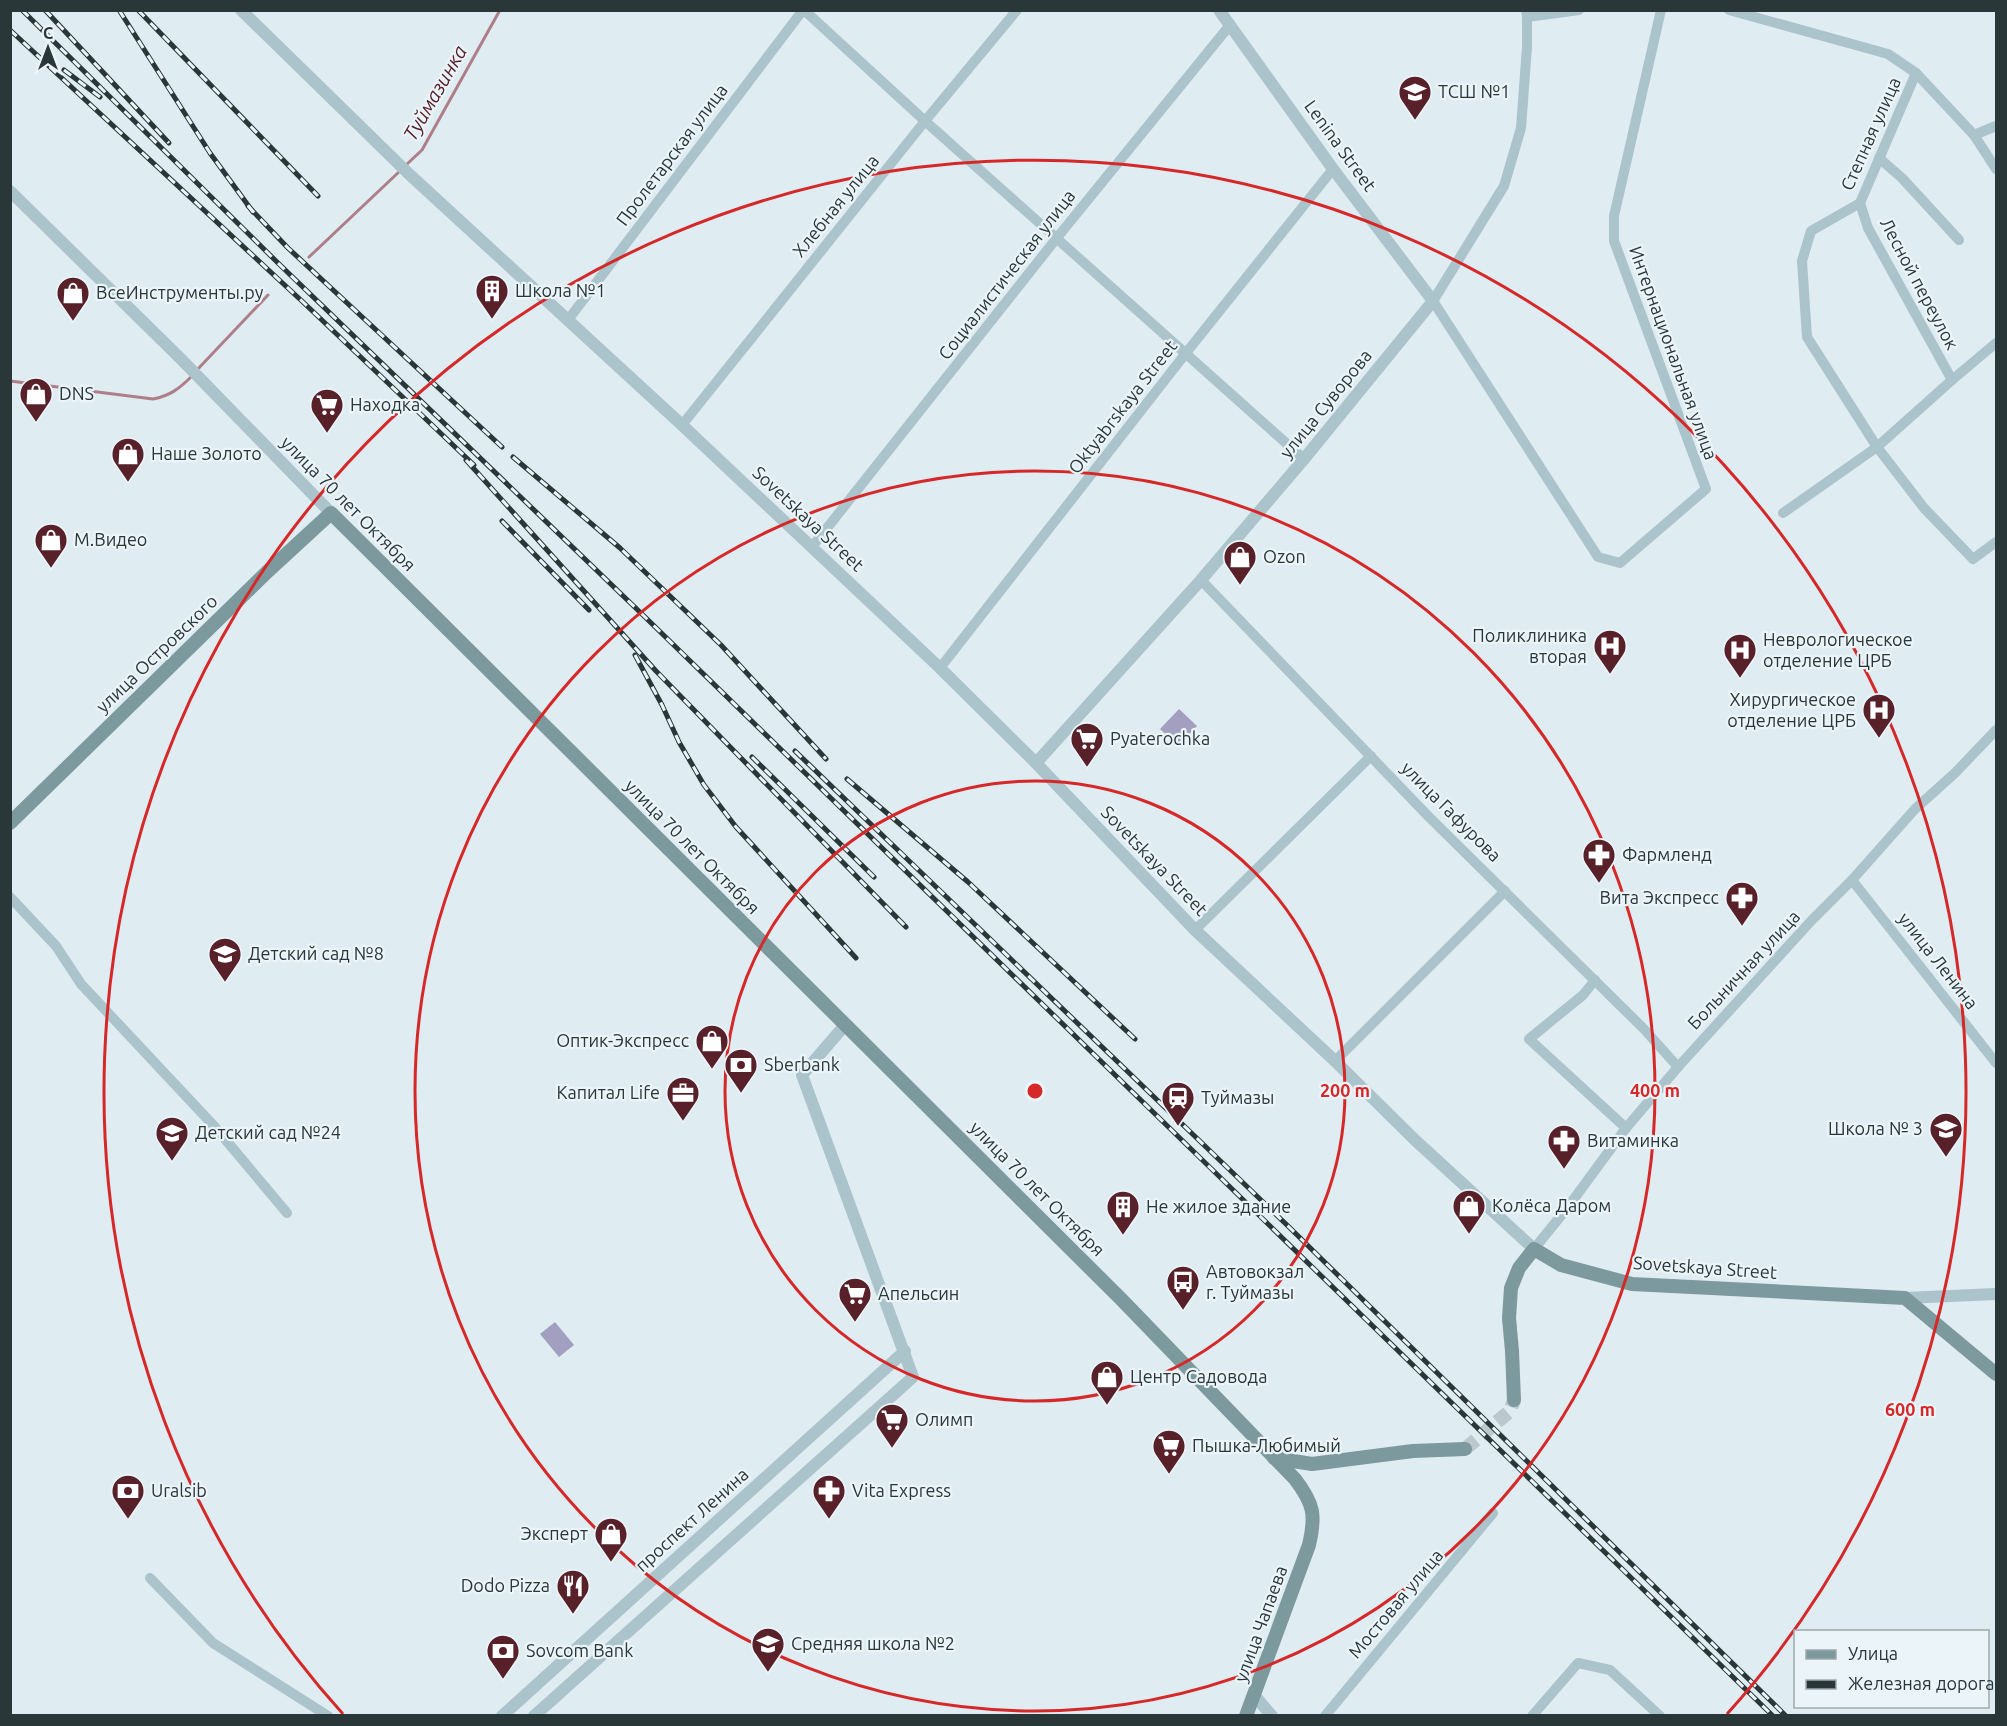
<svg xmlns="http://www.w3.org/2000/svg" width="2007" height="1726" font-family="Ubuntu,sans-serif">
  <rect width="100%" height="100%" fill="#dfecf2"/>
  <g fill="#a29fc1">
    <path d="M1179,709L1197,726L1178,746L1160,729Z"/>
    <path d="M555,1322L574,1345L559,1357L540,1334Z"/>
  </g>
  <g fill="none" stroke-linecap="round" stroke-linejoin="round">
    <g stroke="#ae7f88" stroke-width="3">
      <path d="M406,165L422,150L500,10"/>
      <path d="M309,257L401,170"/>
      <path d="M196,371L268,295"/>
      <path d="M10,381L153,399C170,396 180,388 192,376"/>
    </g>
    <path stroke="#bbc8cd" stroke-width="14" stroke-dasharray="14 7" stroke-linecap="butt" d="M1465,1449L1510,1411L1514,1400"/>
    <g stroke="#abc3ca" stroke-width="10">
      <path d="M804,10L925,121L1304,459"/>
      <path d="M1526,10L1527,17V47L1521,128L1504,186L1433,301L1598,557L1620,563L1706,489L1614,241V216L1661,10"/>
      <path d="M1729,10L1888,54L1916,73L1974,135L1996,169"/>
      <path d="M1527,17L1579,10"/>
      <path d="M1916,73L1860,203L1811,231L1802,261L1807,337L1877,447L1924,508L1973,559L1996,542"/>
      <path d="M1974,135L1996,126"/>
      <path d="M1879,158L1902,178L1959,240"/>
      <path d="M1860,203L1868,228L1952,380"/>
      <path d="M568,320L803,10"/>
      <path d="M682,425L925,121L1017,10"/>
      <path d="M1783,513L1877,447L1952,380L1996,343"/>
      <path d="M812,547L1056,239L1230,25"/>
      <path d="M1201,580L1429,817L1644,1029L1678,1067"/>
      <path d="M940,668L1186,353L1333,169"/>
      <path d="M1852,880L1996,1063"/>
      <path d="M10,897L56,946L81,984L214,1126L287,1213"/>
      <path d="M1195,930L1371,756"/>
      <path d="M1595,980L1583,995L1529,1039L1626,1128"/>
      <path d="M1335,1061L1505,891"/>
      <path d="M1534,1249L1568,1207L1626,1128L1678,1067L1811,921L1852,880L1915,809L1955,773L1996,730"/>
      <path d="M150,1578L213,1643L328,1716"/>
      <path d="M1325,1716L1493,1513"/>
      <path d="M1532,1716L1578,1663L1610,1670L1660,1716"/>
    </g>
    <g stroke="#abc3ca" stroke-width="12">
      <path d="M241,10L409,174L682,425L940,668L1036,763L1195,930L1335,1061L1415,1140L1534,1249"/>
      <path d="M10,191L181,359L331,513"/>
      <path d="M1036,763L1201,580L1304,459L1433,301L1333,169L1219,10"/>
      <path d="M1905,1298L1996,1294"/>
      <path d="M1254,1695L1272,1716"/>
      <path d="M502,1716L905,1351"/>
      <path d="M534,1716L913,1377L802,1075L845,1025"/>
    </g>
    <g stroke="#7c999d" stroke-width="14">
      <path d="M10,823L268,571L331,513L1122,1300L1295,1479C1314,1504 1316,1515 1309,1545L1246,1716"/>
      <path d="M1514,1400L1512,1351L1509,1318L1511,1288L1519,1268L1534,1249L1561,1265L1632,1284L1905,1298L1996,1374"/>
      <path d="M1274,1458L1312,1464L1413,1451L1465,1449"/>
    </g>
    <g stroke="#2a3738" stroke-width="5">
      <g id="rail">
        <path d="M22,10L278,263L645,617L1773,1716"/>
        <path d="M45,10L169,143"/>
        <path d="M119,10L210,153L253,212"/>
        <path d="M138,10L318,196"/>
        <path d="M10,30L304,303L474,465"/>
        <path d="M64,70L100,97"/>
        <path d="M248,206L288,248L502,447"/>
        <path d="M513,457L620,548L721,645L826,759"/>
        <path d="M466,460L656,671L906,927"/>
        <path d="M502,521L589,610"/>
        <path d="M635,655L662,705L679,742L704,785L736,827L856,958"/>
        <path d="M795,751L1289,1227L1786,1716"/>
        <path d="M752,757L874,877"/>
        <path d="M847,779L968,882L1135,1039"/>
      </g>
    </g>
    <use href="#rail" stroke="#ebf5f9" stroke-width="3" stroke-dasharray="9" stroke-linecap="butt"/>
  </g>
  <g fill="none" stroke="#d62828" stroke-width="3">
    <circle cx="1035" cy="1091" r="310"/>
    <circle cx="1035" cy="1091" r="620"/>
    <path d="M343 1714A931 931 0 1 1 1727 1714"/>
  </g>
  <defs>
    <g id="school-pin" transform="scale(1.725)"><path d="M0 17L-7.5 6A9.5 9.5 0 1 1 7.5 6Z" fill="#58212a" stroke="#ebf5f9"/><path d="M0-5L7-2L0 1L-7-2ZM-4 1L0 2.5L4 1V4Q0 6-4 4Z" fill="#fff"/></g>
    <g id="building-pin" transform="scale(1.725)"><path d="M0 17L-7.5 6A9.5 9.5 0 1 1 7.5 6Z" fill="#58212a" stroke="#ebf5f9"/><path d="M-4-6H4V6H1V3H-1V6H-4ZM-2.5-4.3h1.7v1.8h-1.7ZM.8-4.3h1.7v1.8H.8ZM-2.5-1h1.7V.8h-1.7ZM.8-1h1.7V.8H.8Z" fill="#fff"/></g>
    <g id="shop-pin" transform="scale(1.725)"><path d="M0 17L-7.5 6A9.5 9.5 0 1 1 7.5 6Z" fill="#58212a" stroke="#ebf5f9"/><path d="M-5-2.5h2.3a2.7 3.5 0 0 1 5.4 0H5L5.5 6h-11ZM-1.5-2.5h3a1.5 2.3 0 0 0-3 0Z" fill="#fff"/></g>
    <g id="supermarket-pin" transform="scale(1.725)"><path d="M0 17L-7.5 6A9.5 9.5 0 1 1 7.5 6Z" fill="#58212a" stroke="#ebf5f9"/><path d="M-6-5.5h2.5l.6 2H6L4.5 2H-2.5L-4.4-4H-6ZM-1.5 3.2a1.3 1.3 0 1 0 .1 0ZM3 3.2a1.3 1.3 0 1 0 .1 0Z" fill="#fff"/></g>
    <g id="hospital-pin" transform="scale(1.725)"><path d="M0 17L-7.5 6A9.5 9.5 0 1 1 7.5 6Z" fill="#58212a" stroke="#ebf5f9"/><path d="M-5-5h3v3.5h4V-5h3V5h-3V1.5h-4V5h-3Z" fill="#fff"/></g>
    <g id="pharmacy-pin" transform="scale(1.725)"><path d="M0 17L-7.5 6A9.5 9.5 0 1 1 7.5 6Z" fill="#58212a" stroke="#ebf5f9"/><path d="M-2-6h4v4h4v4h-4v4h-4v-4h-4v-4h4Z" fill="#fff"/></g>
    <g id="bank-pin" transform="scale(1.725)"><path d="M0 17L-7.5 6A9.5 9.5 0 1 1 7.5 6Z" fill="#58212a" stroke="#ebf5f9"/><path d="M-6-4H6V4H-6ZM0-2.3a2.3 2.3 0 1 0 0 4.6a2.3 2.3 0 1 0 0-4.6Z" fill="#fff"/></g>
    <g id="office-pin" transform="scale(1.725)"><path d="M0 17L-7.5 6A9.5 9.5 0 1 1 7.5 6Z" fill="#58212a" stroke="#ebf5f9"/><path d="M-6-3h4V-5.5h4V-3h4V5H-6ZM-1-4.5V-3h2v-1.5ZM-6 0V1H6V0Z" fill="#fff"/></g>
    <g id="station-pin" transform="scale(1.725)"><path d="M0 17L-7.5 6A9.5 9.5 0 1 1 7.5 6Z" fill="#58212a" stroke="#ebf5f9"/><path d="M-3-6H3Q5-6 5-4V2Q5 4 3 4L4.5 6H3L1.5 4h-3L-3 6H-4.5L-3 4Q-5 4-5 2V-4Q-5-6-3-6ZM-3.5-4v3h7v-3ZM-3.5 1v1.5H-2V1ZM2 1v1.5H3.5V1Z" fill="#fff"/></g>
    <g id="bus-pin" transform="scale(1.725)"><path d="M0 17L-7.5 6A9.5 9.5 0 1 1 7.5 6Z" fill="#58212a" stroke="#ebf5f9"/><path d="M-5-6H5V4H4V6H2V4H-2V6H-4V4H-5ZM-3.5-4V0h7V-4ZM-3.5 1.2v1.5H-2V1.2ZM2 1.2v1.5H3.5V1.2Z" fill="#fff"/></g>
    <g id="restaurant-pin" transform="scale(1.725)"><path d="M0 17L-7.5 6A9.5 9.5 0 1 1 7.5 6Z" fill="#58212a" stroke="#ebf5f9"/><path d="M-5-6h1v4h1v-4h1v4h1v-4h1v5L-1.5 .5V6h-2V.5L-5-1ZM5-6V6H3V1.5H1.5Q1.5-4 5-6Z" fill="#fff"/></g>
  </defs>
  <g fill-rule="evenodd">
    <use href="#school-pin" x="1415" y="92"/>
    <use href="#building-pin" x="492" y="291"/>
    <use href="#shop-pin" x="73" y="293"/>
    <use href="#shop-pin" x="36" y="394"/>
    <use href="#supermarket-pin" x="327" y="405"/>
    <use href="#shop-pin" x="128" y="454"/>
    <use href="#shop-pin" x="51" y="540"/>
    <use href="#shop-pin" x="1240" y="557"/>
    <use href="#hospital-pin" x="1610" y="646"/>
    <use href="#hospital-pin" x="1740" y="650"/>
    <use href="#hospital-pin" x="1879" y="710"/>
    <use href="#supermarket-pin" x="1087" y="739"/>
    <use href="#pharmacy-pin" x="1599" y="855"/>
    <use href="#pharmacy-pin" x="1742" y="898"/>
    <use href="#school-pin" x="225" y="954"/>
    <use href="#shop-pin" x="712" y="1041"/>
    <use href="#bank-pin" x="741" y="1065"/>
    <use href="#office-pin" x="683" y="1093"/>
    <use href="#station-pin" x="1178" y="1098"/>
    <use href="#school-pin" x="1946" y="1129"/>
    <use href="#school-pin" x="172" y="1133"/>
    <use href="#pharmacy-pin" x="1564" y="1141"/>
    <use href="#shop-pin" x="1469" y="1206"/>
    <use href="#building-pin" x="1123" y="1207"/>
    <use href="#bus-pin" x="1183" y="1282"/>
    <use href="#supermarket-pin" x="855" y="1294"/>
    <use href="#shop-pin" x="1107" y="1377"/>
    <use href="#supermarket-pin" x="892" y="1420"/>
    <use href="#supermarket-pin" x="1169" y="1446"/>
    <use href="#bank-pin" x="128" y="1491"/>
    <use href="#pharmacy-pin" x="829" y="1491"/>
    <use href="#shop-pin" x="611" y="1534"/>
    <use href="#restaurant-pin" x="573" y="1586"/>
    <use href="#school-pin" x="768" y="1644"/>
    <use href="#bank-pin" x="503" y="1651"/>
  </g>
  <g text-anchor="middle" stroke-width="4.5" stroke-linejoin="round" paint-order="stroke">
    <g font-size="18" fill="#2a3738" stroke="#ebf5f9" text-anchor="start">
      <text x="1438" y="98">ТСШ №1</text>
      <text x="515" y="297">Школа №1</text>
      <text x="96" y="299">ВсеИнструменты.ру</text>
      <text x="59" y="400">DNS</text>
      <text x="350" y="411">Находка</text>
      <text x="151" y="460">Наше Золото</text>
      <text x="74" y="546">М.Видео</text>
      <text x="1263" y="563">Ozon</text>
      <text x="1587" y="642" text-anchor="end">Поликлиника<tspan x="1587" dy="21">вторая</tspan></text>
      <text x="1763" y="646">Неврологическое<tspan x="1763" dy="21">отделение ЦРБ</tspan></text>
      <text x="1856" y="706" text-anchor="end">Хирургическое<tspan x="1856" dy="21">отделение ЦРБ</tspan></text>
      <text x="1110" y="745">Pyaterochka</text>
      <text x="1622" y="861">Фармленд</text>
      <text x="1719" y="904" text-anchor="end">Вита Экспресс</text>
      <text x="248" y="960">Детский сад №8</text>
      <text x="689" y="1047" text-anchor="end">Оптик-Экспресс</text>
      <text x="764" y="1071">Sberbank</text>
      <text x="660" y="1099" text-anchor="end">Капитал Life</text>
      <text x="1201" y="1104">Туймазы</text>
      <text x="1923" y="1135" text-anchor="end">Школа № 3</text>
      <text x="195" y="1139">Детский сад №24</text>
      <text x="1587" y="1147">Витаминка</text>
      <text x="1492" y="1212">Колёса Даром</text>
      <text x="1146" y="1213">Не жилое здание</text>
      <text x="1206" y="1278">Автовокзал<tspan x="1206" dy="21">г. Туймазы</tspan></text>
      <text x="878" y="1300">Апельсин</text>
      <text x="1130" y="1383">Центр Садовода</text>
      <text x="915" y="1426">Олимп</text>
      <text x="1192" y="1452">Пышка-Любимый</text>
      <text x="151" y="1497">Uralsib</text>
      <text x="852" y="1497">Vita Express</text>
      <text x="588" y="1540" text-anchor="end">Эксперт</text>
      <text x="550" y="1592" text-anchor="end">Dodo Pizza</text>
      <text x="791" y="1650">Средняя школа №2</text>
      <text x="526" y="1657">Sovcom Bank</text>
    </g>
    <g font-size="18" fill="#2a3738" stroke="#ebf5f9">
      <text transform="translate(1871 134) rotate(-66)" y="6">Степная улица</text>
      <text transform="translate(1340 146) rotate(54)" y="6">Lenina Street</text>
      <text transform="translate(672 155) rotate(-53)" y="6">Пролетарская улица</text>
      <text transform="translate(836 206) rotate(-51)" y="6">Хлебная улица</text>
      <text transform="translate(1007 275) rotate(-52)" y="6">Социалистическая улица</text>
      <text transform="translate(1919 284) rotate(62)" y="6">Лесной переулок</text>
      <text transform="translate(1673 353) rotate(70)" y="6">Интернациональная улица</text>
      <text transform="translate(1326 404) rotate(-51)" y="6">улица Суворова</text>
      <text transform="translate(1123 407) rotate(-52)" y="6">Oktyabrskaya Street</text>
      <text transform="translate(348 504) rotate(45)" y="6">улица 70 лет Октября</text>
      <text transform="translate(808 519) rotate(43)" y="6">Sovetskaya Street</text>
      <text transform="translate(157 654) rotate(-44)" y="6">улица Островского</text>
      <text transform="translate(1451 812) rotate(45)" y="6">улица Гафурова</text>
      <text transform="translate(692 847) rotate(45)" y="6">улица 70 лет Октября</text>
      <text transform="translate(1154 861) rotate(46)" y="6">Sovetskaya Street</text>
      <text transform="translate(1938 961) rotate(52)" y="6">улица Ленина</text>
      <text transform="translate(1744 970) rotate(-47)" y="6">Больничная улица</text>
      <text transform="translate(1037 1189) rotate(45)" y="6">улица 70 лет Октября</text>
      <text transform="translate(1705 1268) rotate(4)" y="6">Sovetskaya Street</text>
      <text transform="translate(692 1520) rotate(-42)" y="6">проспект Ленина</text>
      <text transform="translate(1396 1604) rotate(-50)" y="6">Мостовая улица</text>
      <text transform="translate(1261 1624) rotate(-70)" y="6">улица Чапаева</text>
    </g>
    <g font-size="20" font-style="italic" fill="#58212a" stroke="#ebf5f9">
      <text transform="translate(435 93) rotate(-60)" y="7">Туймазинка</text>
    </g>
  </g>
  <circle cx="1035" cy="1091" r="9" fill="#d62828" stroke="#ebf5f9" stroke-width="3"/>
  <g font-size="18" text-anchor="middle" font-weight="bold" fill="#d62828" stroke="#ebf5f9" stroke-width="4.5" stroke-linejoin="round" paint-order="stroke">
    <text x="1345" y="1097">200 m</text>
    <text x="1655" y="1097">400 m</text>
    <text x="1910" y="1416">600 m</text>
  </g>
  <rect width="2007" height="1726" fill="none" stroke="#2a3738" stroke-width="24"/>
  <rect x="1794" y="1630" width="195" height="78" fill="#ebf5f9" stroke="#9ea9ac" stroke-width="1.5"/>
  <rect x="1806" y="1650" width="30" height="9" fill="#7c999d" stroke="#9ea9ac" stroke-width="1.5"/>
  <text x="1848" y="1660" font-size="18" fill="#2a3738">Улица</text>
  <rect x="1806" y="1680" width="30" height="9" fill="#2a3738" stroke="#9ea9ac" stroke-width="1.5"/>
  <text x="1848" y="1690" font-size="18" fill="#2a3738">Железная дорога</text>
  <g transform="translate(48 48)" stroke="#ebf5f9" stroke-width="4.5" paint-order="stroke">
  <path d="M0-4.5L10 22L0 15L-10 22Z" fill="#2a3738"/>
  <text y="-9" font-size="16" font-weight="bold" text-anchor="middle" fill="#2a3738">С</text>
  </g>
</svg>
